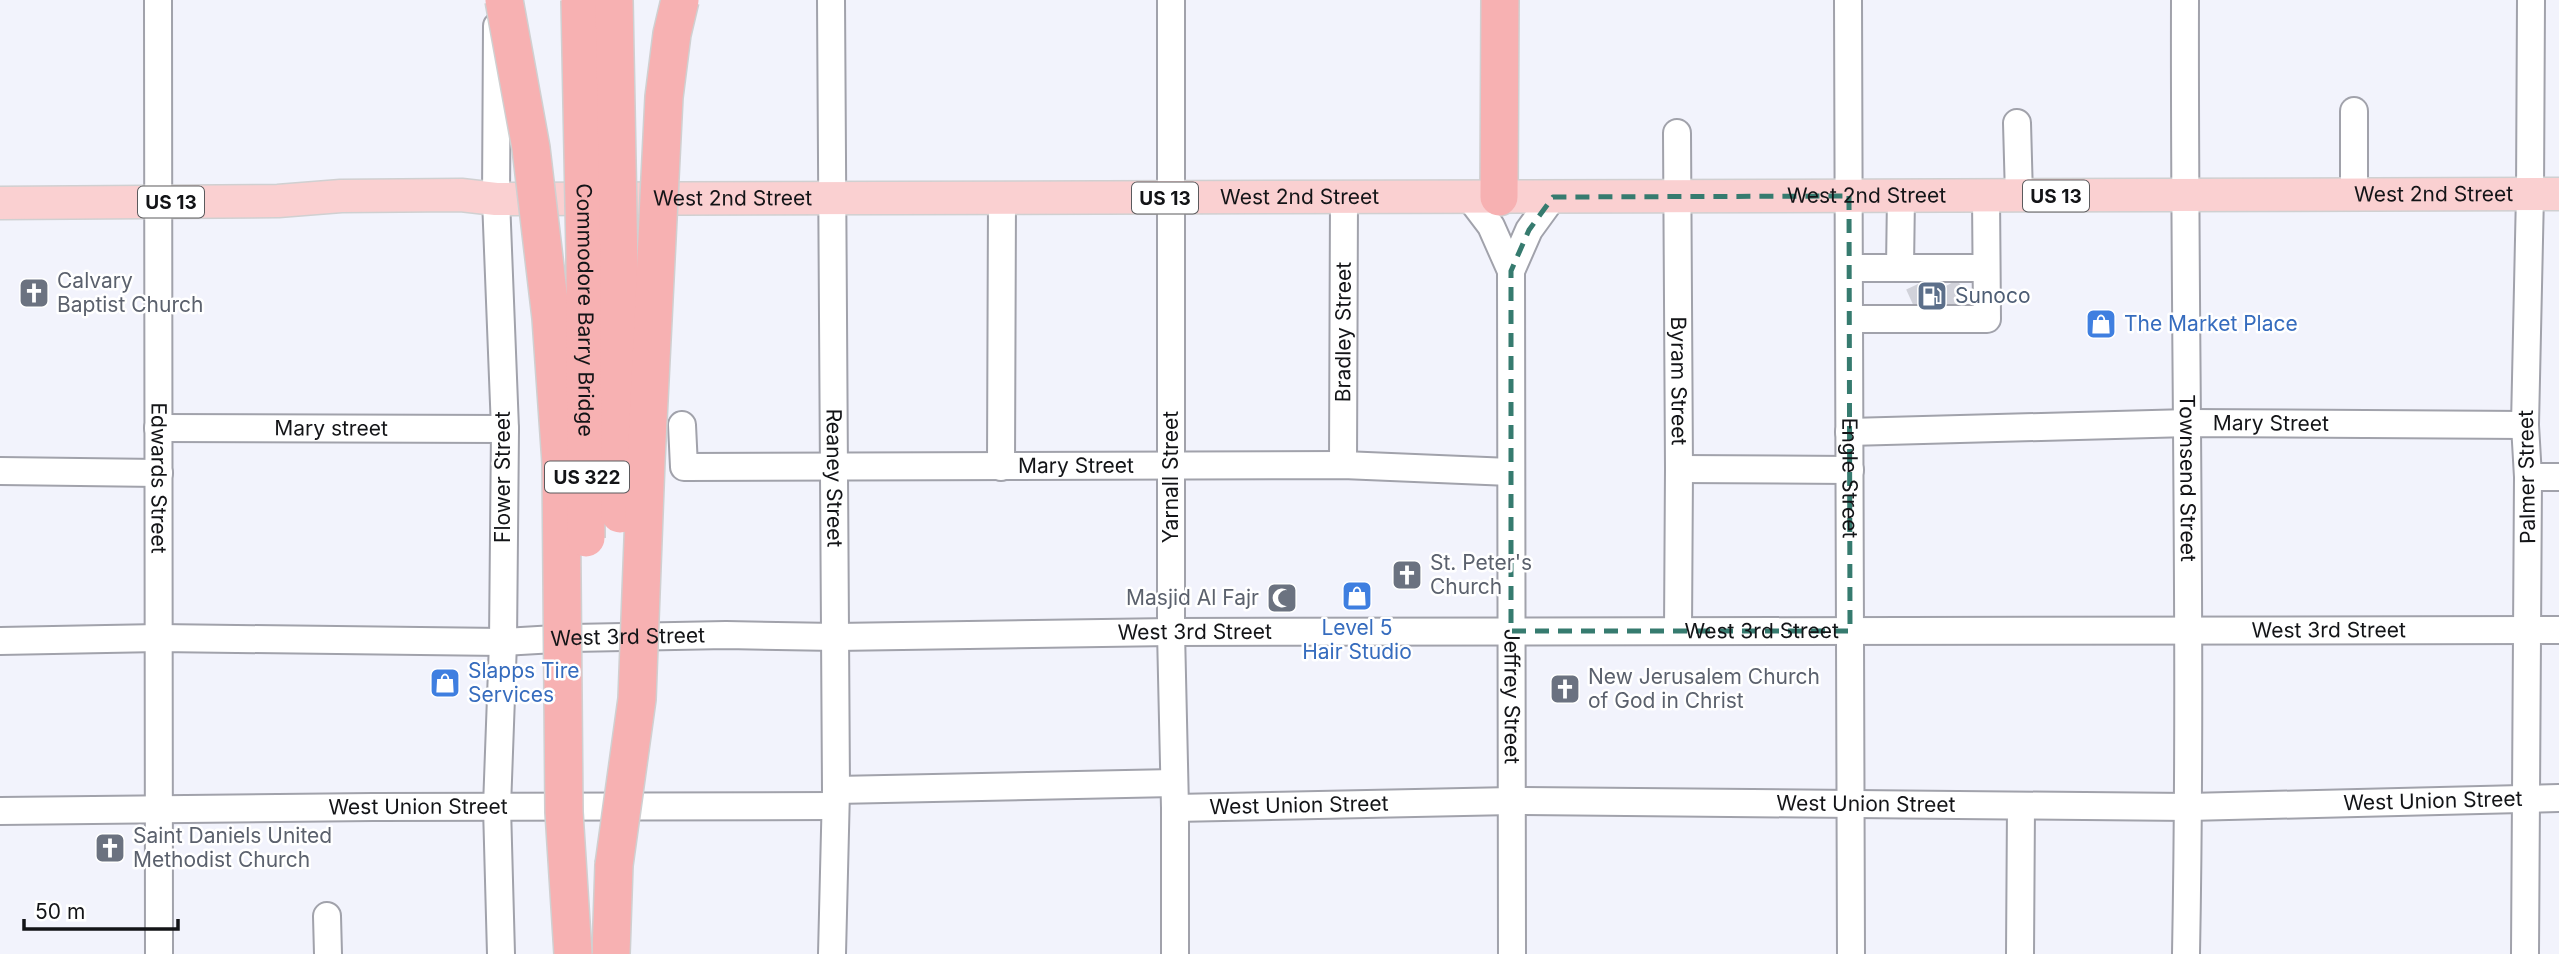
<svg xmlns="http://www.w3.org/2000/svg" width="2559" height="954" font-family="Inter,sans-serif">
  <rect width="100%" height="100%" fill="#f2f3fc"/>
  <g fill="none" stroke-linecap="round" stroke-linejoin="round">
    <g stroke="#d1d2da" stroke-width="26" stroke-dasharray="26 13" stroke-linecap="butt">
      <path d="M1918,284L1928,306"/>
      <path d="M1946,286L1956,304"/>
    </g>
    <g stroke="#a1a2ab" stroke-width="30">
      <g id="minor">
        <path id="s1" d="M158,0L159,954"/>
        <path id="s2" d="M831,0L836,790L832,954"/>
        <path d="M1171,0V632L1175,808V954"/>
        <path id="s3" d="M1848,0L1851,954"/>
        <path id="s4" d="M2185,0C2184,318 2192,636 2186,954"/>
        <path d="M497,26L496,199L505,429L503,642L497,807L501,954"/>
        <path d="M2354,111V195"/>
        <path d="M2017,123L2019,196"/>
        <path id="s5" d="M1677,133L1679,469L1678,631"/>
        <path id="s6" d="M1469,197L1491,226L1511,271L1512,954"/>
        <path d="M1849,268H1986"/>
        <path d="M1900,268L1901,196"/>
        <path d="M1511,271L1529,230L1553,197"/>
        <path d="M1849,319H1987L1986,196"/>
        <path id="s7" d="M682,425L684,467L1343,465L1510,472"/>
        <path id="s8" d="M158,428L505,429"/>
        <path id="s9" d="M1849,432L2189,423L2525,425"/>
        <path id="s10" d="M1343,465L1344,198"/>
        <path d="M1001,467L1002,198"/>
        <path d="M1679,469L1850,470"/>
        <path d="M0,471L159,473"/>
        <path d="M2528,477H2559"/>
        <path id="s11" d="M0,641L159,638L503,642L572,638L726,635L836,637L1171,632L2559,630"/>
        <path d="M836,790L1174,783"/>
        <path id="s12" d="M1175,808L1512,801L2189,807L2559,798"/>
        <path id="s13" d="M0,811L373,807L835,806"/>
        <path d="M327,916L328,954"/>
        <path d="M2020,954L2021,806"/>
        <path d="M2525,954L2528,477L2525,425L2530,194L2531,0"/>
      </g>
    </g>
    <g stroke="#d0d0d1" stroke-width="35">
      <g id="major">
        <path id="s14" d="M0,203L278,201L341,196L461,195L496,199L2559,194"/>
      </g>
    </g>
    <g stroke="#d0d0d1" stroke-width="40">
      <g id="highway">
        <path d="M1499,197L1500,0"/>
        <path d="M611,954L614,865"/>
      </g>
    </g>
    <use href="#minor" stroke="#fff" stroke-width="26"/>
    <use href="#major" stroke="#fad0d1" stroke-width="32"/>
    <use href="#highway" stroke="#f7b1b2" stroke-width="37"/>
    <g stroke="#d0d0d1" stroke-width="40" stroke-linecap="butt">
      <g id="highway-bridge">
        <path d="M504,0L531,148L551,318L561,463L564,812L573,954"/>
        <path id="s15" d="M580,0L585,255L586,538"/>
        <path d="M614,0L619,269L620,514"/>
        <path d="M614,865L637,699L646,461L664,97L672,34L680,0"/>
      </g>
    </g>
    <use href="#highway-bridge" stroke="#f7b1b2" stroke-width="37"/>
  </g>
  <path fill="none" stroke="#367b6f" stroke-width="5" stroke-dasharray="14 9" stroke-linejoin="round" d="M1849,196L1850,631H1511V271L1529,230L1553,197Z"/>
  <defs>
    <g id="church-square" transform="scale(1.575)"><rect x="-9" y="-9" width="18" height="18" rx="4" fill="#6b7280" stroke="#fff"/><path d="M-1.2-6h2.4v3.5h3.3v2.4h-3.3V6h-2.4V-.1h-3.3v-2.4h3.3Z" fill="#fff"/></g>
    <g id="fuel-square" transform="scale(1.575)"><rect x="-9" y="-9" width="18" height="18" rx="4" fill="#5c6f8a" stroke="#fff"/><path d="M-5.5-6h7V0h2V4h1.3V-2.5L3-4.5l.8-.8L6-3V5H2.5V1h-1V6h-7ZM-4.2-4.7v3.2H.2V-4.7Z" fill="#fff"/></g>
    <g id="shop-square" transform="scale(1.575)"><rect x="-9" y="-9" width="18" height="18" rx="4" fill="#3f7fe0" stroke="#fff"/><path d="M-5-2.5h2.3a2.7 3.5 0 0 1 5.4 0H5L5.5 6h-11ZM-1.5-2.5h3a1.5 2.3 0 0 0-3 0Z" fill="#fff"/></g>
    <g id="mosque-square" transform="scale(1.575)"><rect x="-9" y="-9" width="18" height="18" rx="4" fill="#6b7280" stroke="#fff"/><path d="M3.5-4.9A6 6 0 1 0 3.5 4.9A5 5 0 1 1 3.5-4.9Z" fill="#fff"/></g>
  </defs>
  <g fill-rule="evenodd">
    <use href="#church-square" x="34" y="293"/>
    <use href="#fuel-square" x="1932" y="296"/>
    <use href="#shop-square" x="2101" y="324"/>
    <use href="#church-square" x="1407" y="575"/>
    <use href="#shop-square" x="1357" y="596"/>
    <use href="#mosque-square" x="1282" y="598"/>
    <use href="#shop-square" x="445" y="683"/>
    <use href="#church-square" x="1565" y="689"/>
    <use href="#church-square" x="110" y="848"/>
  </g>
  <g text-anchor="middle" stroke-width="5" stroke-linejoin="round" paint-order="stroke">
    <g fill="#fff" stroke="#5a5a5d" stroke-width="2">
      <rect x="2023" y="180.5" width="66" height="31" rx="5"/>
      <rect x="1132" y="182.5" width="66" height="31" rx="5"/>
      <rect x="138" y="186.5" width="66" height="31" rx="5"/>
      <rect x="545" y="461.5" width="84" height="31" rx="5"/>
    </g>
    <g font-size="19" font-weight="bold" fill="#131417">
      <text x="2056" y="203">US 13</text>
      <text x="1165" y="205">US 13</text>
      <text x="171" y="209">US 13</text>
      <text x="587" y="484">US 322</text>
    </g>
    <g font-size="21" fill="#131417" stroke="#fff">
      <text dy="7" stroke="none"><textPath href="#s14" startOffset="2434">West 2nd Street</textPath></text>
      <text dy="7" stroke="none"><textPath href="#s14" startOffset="1867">West 2nd Street</textPath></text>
      <text dy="7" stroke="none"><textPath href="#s14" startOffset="1300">West 2nd Street</textPath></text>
      <text dy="7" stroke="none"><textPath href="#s14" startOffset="733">West 2nd Street</textPath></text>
      <text dy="7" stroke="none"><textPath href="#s15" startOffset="310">Commodore Barry Bridge</textPath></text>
      <text dy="7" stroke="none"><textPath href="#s10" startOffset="133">Bradley Street</textPath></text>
      <text dy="7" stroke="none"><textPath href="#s5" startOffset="248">Byram Street</textPath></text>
      <text dy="7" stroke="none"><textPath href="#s9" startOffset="422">Mary Street</textPath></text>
      <text dy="7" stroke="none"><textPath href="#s8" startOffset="173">Mary street</textPath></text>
      <text dy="7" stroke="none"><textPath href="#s7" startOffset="434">Mary Street</textPath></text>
      <text dy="7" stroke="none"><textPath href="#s1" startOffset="478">Edwards Street</textPath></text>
      <text transform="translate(503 477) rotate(-90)" y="7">Flower Street</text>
      <text dy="7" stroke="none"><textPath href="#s2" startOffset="478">Reaney Street</textPath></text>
      <text transform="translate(1171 477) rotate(-90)" y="7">Yarnall Street</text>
      <text dy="7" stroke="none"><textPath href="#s3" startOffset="478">Engle Street</textPath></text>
      <text dy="7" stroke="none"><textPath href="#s4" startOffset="478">Townsend Street</textPath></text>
      <text transform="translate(2527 477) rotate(-91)" y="7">Palmer Street</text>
      <text dy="7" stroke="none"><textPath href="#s11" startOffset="2329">West 3rd Street</textPath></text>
      <text dy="7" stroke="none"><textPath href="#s11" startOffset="1762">West 3rd Street</textPath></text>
      <text dy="7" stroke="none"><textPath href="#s11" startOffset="1195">West 3rd Street</textPath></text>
      <text dy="7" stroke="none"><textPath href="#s11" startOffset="628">West 3rd Street</textPath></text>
      <text dy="7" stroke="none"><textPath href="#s6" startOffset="511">Jeffrey Street</textPath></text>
      <text dy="7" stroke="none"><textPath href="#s12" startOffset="1258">West Union Street</textPath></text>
      <text dy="7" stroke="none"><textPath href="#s12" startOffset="124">West Union Street</textPath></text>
      <text dy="7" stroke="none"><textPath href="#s12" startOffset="691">West Union Street</textPath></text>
      <text dy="7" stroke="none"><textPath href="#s13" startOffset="418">West Union Street</textPath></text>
    </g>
    <g font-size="21" fill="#5b616d" stroke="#fff" text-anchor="start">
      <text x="57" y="288">Calvary<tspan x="57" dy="24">Baptist Church</tspan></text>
      <text x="1430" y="570">St. Peter's<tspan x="1430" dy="24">Church</tspan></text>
      <text x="1259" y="605" text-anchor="end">Masjid Al Fajr</text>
      <text x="1588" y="684">New Jerusalem Church<tspan x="1588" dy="24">of God in Christ</tspan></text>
      <text x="133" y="843">Saint Daniels United<tspan x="133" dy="24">Methodist Church</tspan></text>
    </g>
    <g font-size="21" fill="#4e5e75" stroke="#fff" text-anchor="start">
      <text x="1955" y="303">Sunoco</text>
    </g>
    <g font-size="21" fill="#366cbe" stroke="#fff" text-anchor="start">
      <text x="2124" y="331">The Market Place</text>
      <text x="1357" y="635" text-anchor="middle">Level 5<tspan x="1357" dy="24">Hair Studio</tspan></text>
      <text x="468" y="678">Slapps Tire<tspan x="468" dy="24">Services</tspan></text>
    </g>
  </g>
  <path d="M24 919v10h154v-10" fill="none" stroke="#131417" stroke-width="3.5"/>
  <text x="35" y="919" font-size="21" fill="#131417" stroke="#ffffff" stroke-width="5" paint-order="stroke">50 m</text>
</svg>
